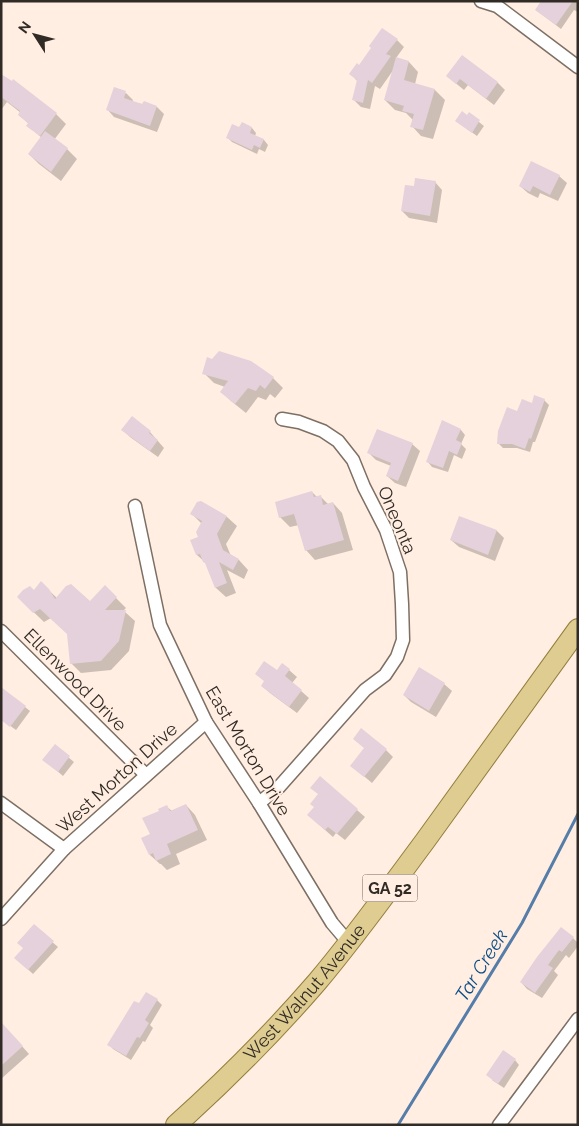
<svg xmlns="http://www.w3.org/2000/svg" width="579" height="1126" font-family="Raleway,sans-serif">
  <rect width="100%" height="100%" fill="#ffeee1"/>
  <g fill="#0003">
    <path d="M543,1H578V12L574,10L561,29L536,10Z"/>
    <path d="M397,40L404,47L396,58L409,62L418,72L415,84L435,90L445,100L433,139L421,136L412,126L413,120L406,113L395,110L385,100L394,69L380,89L375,86L370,109L361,107L354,100L358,82L351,74L360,67Z"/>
    <path d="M462,56L498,83L505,90L494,105L468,85L464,90L447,76Z"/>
    <path d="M1,75L12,83L13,81L56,114L66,124L54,140L67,149L77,159L61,181L39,164L29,154L42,138L28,126L29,124L19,115L21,113L7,102L1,110Z"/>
    <path d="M126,93L133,100L132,102L157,107L164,114L157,132L114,117L107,109Z"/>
    <path d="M469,114L484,126L477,136L456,121L467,116Z"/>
    <path d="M242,124L252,128L256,133L255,136L264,140L268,145L265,152L259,149L257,154L232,142L228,138L240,129Z"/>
    <path d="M559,176L567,183L558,201L540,193L538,198L528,193L520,186Z"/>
    <path d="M435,182L442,190L437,223L409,218L402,211L415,188Z"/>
    <path d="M251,362L273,378L283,388L275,398L270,394L266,400L258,397L246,413L231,401L222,392L225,387L214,383L204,373Z"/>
    <path d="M544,400L549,405L535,442H533L530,452L517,448H503L499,444L532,404Z"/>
    <path d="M443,422L461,430L465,435L461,444L466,449L462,459L454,455L448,472L432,467L428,462Z"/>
    <path d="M123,430L150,432L164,448L158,457L130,437Z"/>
    <path d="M412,444L420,451L406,487L395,483L387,476L391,466L376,460L369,453Z"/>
    <path d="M312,492L317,497L320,496L329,505L333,503L342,513L353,550L315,560L306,550L299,525L290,527L280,517Z"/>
    <path d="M200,502L227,517L237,526L226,544L231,556L239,560L248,570L244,579L227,570L236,593L226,597L216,588L207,564L197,555L202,524L192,514Z"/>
    <path d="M460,517L497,531L504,538L495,561L459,547L451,540Z"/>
    <path d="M41,583L57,598L90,603L105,587L126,608L122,612H125L135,621L129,651L111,670L81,673L71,663L69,634L51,618L44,622L18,597L34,591Z"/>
    <path d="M289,670L297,677L292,683L309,698L297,713L270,693L262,686Z"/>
    <path d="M444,684L452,691L436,717L411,702L404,695Z"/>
    <path d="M1,688L30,711L16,730L1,719Z"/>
    <path d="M55,746L74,762L63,776L49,764Z"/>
    <path d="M386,750L393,757L372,783L352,766Z"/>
    <path d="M320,778L365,817L345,840L336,833L333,837L316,822L315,807L319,795Z"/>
    <path d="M186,805L195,815L207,840L176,854L180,864L167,870L161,864H160L150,855L151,835L160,811L167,807L172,811Z"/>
    <path d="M34,926L58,947L33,974L21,963L25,948Z"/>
    <path d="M573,938L578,943V946L569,958L566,955L554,971L558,975L542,998L527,989L521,982Z"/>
    <path d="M146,994L157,1000L162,1005L150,1025L153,1028L145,1042L143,1041L131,1060L113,1049L109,1044L139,1005Z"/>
    <path d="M1,1032L12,1035L29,1054L1,1079Z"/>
    <path d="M515,1060L519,1065L504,1088L492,1080Z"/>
  </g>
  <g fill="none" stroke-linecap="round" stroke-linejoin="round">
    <path stroke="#557da9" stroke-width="3" d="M398,1125L522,923L578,814"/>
  </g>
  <g fill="#e4d1db">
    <path d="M541,1H573L556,25L535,10Z"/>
    <path d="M382,28L398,39L386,54L391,56L372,83L368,80L363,103L352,100L357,80L349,74L357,63L359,65L371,48L369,46Z"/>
    <path d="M462,55L498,82L486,99L460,79L456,84L446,76Z"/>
    <path d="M396,57L409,61L404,80L435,89L423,130L410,127L414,114L402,111L404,106L384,100Z"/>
    <path d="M1,74L12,81L13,79L57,113L40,136L26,126L28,123L18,115L20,111L1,97Z"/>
    <path d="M114,87L126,91L124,98L142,104L144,101L157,106L150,126L106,110Z"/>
    <path d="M462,111L467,115L469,112L480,120L472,133L455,121Z"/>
    <path d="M242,122L252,127L250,133L264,139L260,148L254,145L252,150L226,138L232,124L239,127Z"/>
    <path d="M45,131L68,148L51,172L28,154Z"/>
    <path d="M531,161L560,175L550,195L533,186L530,192L519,186Z"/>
    <path d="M415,178L436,181L430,216L401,211L405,185L414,186Z"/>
    <path d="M219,351L251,361L274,377L265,389L260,385L256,391L248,388L235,404L220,392L228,381L202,374L207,357L212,359Z"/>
    <path d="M534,395L545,399L531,439L529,438L525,449L512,444H497L498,431L507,407L517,411L522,399L532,403Z"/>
    <path d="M132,416L151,431L149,433L158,440L150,451L121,430Z"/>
    <path d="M442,420L461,429L456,440L462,443L457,455L449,451L443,468L426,462Z"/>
    <path d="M377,429L413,443L398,481L386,476L391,463L367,453Z"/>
    <path d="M312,491L314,497L321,495L323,505L333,502L344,540L305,551L294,514L279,518L275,502Z"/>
    <path d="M201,501L227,516L217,534L223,550L239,559L233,570L219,562L227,583L215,588L205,563L203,562L200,554L196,555L190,540L198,537L196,532L202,521L190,514L197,502Z"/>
    <path d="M459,516L497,530L488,555L450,540Z"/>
    <path d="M41,581L49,589L55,599L66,586L71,584L90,601L105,585L117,597L105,610H126L119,641L101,661L70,664L67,634L40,609L33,613L17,597L23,590L30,586L34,590Z"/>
    <path d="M264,661L277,670L282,663L290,669L285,676L302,690L289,707L261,686L264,681L255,674Z"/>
    <path d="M419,667L445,683L429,711L403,695Z"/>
    <path d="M1,687L26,706L10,727L1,720Z"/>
    <path d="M361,728L387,749L364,777L350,766L364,748L353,739Z"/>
    <path d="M55,744L70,756L58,772L42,760Z"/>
    <path d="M320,776L358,809L337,834L328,827L325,830L307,815L314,807L310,804L318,794L310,788Z"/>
    <path d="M186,804L198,830L167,844L171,854L156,861L153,853L149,855L141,838L150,834L142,818L159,811L158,809L167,805L170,811Z"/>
    <path d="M34,924L54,941L28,970L14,958L23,948L17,943Z"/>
    <path d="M561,927L574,937L562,952L559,950L548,965L553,968L535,993L520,982L537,957Z"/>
    <path d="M146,992L158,999L145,1020L149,1023L140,1038L137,1037L126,1056L107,1045L134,1001L139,1003Z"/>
    <path d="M1,1022L23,1046L1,1066Z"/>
    <path d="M503,1050L516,1059L498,1084L486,1075Z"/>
  </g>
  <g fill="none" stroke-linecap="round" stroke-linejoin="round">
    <g stroke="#7e6f64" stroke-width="15">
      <g id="minor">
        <path d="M481,1L497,6L578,67"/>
        <path d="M135,506L160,625L206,722L259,803L332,923L349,943"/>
        <path d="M1,631L146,775"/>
        <path d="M1,803L64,849L206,722"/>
        <path d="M259,803L279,787L365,690L385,675L397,657L403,640L402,604L400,572L386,530L364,487L353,460L338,441L323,431L299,422L282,419"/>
        <path d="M1,919L64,849"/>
        <path d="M499,1125L578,1019"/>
      </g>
    </g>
    <g stroke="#937e3c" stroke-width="22">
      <g id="primary">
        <path id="s1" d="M176,1125C226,1080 273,1033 317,982C355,937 390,888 425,841C476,770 527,699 578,629"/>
      </g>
    </g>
    <use href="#minor" stroke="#fff" stroke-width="12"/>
    <use href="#primary" stroke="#decc91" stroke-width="20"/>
  </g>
  <g text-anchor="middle" stroke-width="4" stroke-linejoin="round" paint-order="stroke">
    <rect fill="#ffeee1" stroke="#6f665e" stroke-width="1" x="362.5" y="874.5" width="55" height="27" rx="4"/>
    <g font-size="16" font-weight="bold" fill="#312b26">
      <text x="390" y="894">GA 52</text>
    </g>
    <g font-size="18" fill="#312b26" stroke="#ffeee1">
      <text transform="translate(397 520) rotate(67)" y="6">Oneonta</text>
      <text transform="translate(75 680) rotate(45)" y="6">Ellenwood Drive</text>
      <text transform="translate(248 751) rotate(59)" y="6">East Morton Drive</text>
      <text transform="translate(117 778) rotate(-42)" y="6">West Morton Drive</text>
      <text dy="6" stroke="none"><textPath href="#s1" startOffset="185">West Walnut Avenue</textPath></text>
    </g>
    <g font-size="19" font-style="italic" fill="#094c87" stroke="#ffeee1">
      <text transform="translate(481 965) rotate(-58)" y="7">Tar Creek</text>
    </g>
  </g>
  <rect width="579" height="1126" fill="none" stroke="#312b26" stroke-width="5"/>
  <g transform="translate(35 35) rotate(306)" stroke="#ffeee1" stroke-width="4" paint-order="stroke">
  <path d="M0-4L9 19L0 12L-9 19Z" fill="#312b26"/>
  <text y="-8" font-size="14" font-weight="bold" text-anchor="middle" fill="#312b26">N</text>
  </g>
</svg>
